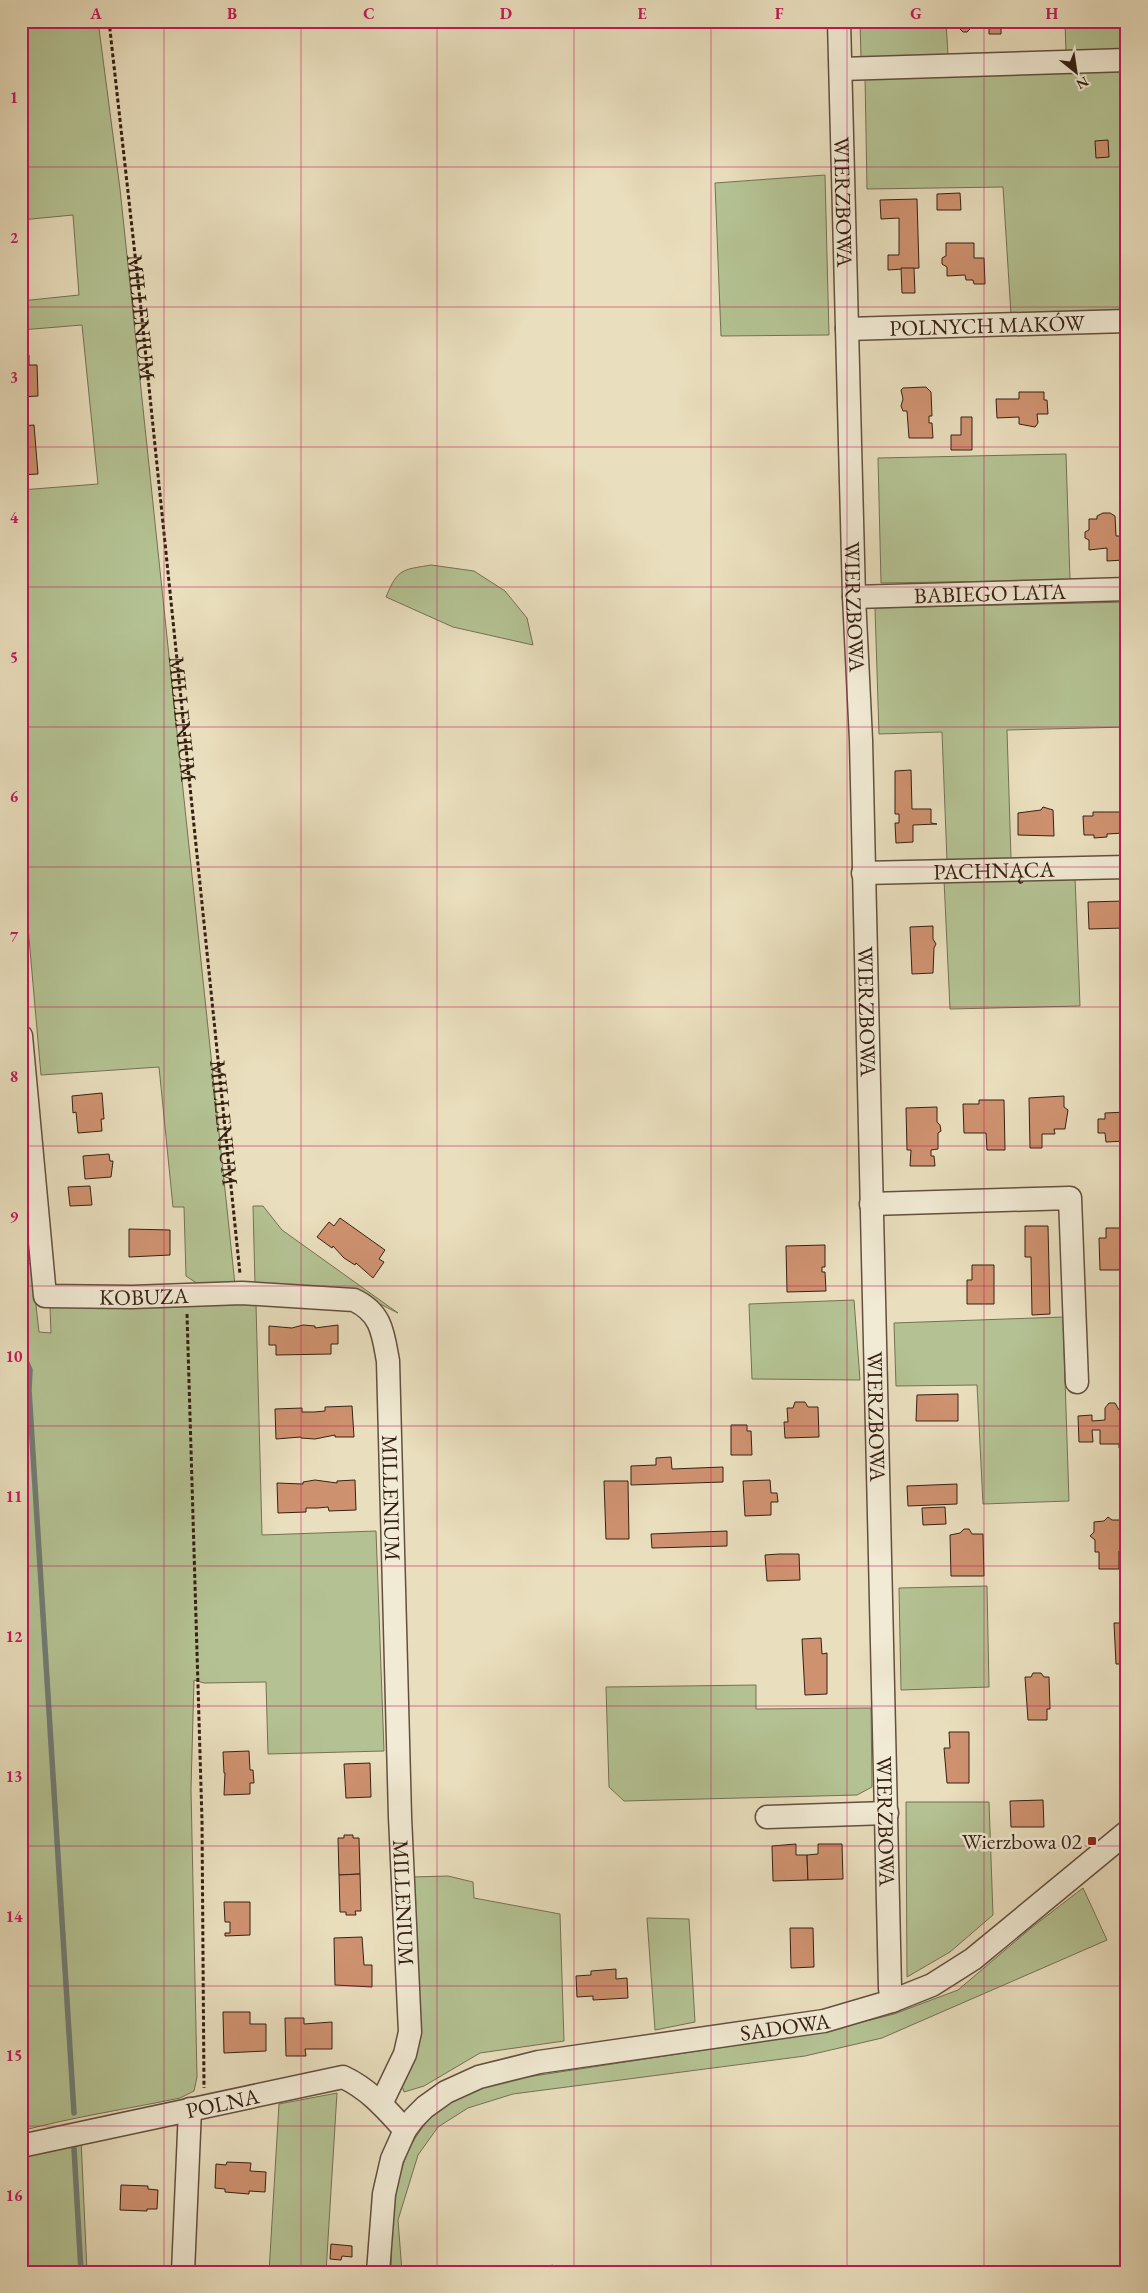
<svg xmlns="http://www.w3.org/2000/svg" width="1148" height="2293" font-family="'EB Garamond',serif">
  <rect width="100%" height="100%" fill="#e9debd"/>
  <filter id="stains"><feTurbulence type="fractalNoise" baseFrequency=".004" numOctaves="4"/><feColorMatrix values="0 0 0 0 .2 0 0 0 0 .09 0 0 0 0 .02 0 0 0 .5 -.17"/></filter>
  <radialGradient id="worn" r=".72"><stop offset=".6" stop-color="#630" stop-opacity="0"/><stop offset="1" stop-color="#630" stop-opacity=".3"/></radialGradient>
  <g fill="#b4c293" stroke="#757154">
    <path d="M21,21H98L120,189L235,1285L201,1286L186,1276L184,1207H173L159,1067L41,1075L21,847V490L98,484L82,325L21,330V301L79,295L73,215L21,220Z"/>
    <path d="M860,21H946L948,55L861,58Z"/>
    <path d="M1065,21H1127V52L1066,54Z"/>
    <path d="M1127,69V312L1011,315L1003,187L867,189L865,75Z"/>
    <path d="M825,175L829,335L721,336L715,183Z"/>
    <path d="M1066,454L1070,580L881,583L878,458Z"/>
    <path d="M431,565L474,571L505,591L527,618L533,645L453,627L386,597C398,568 402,570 431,565Z"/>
    <path d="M1127,602V727L1007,730L1011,859L947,861L942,732L879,734L875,608Z"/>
    <path d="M1075,877L1080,1006L950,1009L944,880Z"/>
    <path d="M253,1206H263L282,1230L398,1313L352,1290L255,1285Z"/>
    <path d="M31,1262L39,1332L51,1333L50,1307L256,1304L262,1535L376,1531L384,1751L268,1754L266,1682L204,1683L194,1680L191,1789L197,2077L194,2091L180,2098C127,2109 73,2117 21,2131V1271Z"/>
    <path d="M854,1300L860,1380L752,1379L749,1304Z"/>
    <path d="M1063,1317L1069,1501L983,1504L977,1385L896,1386L894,1323Z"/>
    <path d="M987,1586L989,1687L901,1690L899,1588Z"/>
    <path d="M756,1685V1709L871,1708L872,1787L857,1795L624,1801L609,1787L606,1687Z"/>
    <path d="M906,1802H989L993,1915L950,1952L907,1977Z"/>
    <path d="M448,1876L473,1882L474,1898L560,1914L564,2041L480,2053L424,2086L404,2092L400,2080L412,1877Z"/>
    <path d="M1083,1888L1107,1940L882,2038L805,2056L513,2094L468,2108L438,2127L418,2155L398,2220L402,2272H391C392,2200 393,2134 462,2093C471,2088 484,2085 494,2082L823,2032L894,2014L958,1990L1031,1928Z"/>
    <path d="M647,1918L689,1919L695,2022L655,2030Z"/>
    <path d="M337,2093L326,2272H269L279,2104Z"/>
    <path d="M81,2139L87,2272H21V2157Z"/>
    <path d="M553,2265L554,2272H522Z"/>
  </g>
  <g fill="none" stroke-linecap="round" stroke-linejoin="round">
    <g stroke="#717d75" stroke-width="5.5">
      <path d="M21,1350L30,1370L29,1390L74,2113"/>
      <path d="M74,2148L81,2272"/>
    </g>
  </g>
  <g fill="#cf9270" stroke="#362014">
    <path d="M963,21H1001V34H989V27L971,28L967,32H963L960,29Z"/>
    <path d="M1108,140L1109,157L1096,158L1095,141Z"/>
    <path d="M960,193L961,210H937V194Z"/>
    <path d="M917,199L919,268L888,270V255H899V218L881,219L880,200Z"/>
    <path d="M22,243L25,285H21V243Z"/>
    <path d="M946,243H974V258H984L985,284H974L973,280H966L965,275L947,276V267L942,264V258L946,256Z"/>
    <path d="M901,268H914L915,293H902Z"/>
    <path d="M21,355H29V365H37L38,396L21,397Z"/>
    <path d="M926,387L931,392L932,416H929V423H932L933,438H909L907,411H903L901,406L903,399L901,390L903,388Z"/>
    <path d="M1019,392H1044V400H1047L1048,414H1037L1038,423L1035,427L1019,424V417L997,418L996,399H1019Z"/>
    <path d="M961,417H972V450H951V435H961Z"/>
    <path d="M34,425L38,474L21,475V426Z"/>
    <path d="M1103,513H1110L1115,516L1116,536H1124V560L1107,561V548L1089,550V540L1085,538V532L1089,530V519H1097V516Z"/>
    <path d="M911,770L912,809H931V823L937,824L913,825V842L896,843L895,823H899V814H895V771Z"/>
    <path d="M1043,807L1053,810L1054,836L1018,835V813L1041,810Z"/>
    <path d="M1093,812H1123L1127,821L1124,824V833L1107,834V837L1094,838V835H1084L1083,816H1093Z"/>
    <path d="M1124,901V909H1126L1124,928L1089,929L1088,902Z"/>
    <path d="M933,926V939L936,944L934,948L933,973L912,974L910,927Z"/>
    <path d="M102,1093L104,1119H101L102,1131L78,1133L76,1112L73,1113L72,1096Z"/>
    <path d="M1064,1096V1107L1068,1110L1065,1129H1054L1055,1134H1042V1148H1030L1029,1098Z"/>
    <path d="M979,1100H1004L1005,1150H987L986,1133H964L963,1104H979Z"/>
    <path d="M937,1107V1122L940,1125L941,1131L938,1133V1149L931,1150V1156H934L935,1166H910L911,1150H907L906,1108Z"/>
    <path d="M1127,1112V1141L1106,1142L1105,1133H1098V1119H1105V1113Z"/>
    <path d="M109,1154L110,1161H113L111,1177L85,1179L83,1156Z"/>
    <path d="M90,1186L92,1205L70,1206L68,1187Z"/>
    <path d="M1124,1187H1127V1202H1125Z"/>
    <path d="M340,1218L385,1250L379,1259L384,1262L373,1278L356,1263L355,1265L344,1258L333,1246L332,1248L317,1237L329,1222L334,1226Z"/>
    <path d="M1025,1226H1048L1050,1314L1032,1315L1031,1257H1025Z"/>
    <path d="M1106,1228H1124V1238H1127V1270H1100L1099,1238H1106Z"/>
    <path d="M129,1229L170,1230V1255L129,1257Z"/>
    <path d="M825,1245V1267H822V1272H825L826,1291L787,1292L786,1246Z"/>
    <path d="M972,1265H994V1304H967V1280H972Z"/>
    <path d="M303,1325L315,1326V1328L338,1325V1344H331V1354L276,1355V1345H269V1326L292,1328Z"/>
    <path d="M958,1394V1421H916L917,1395Z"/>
    <path d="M795,1402H805L808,1407H818L819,1437L785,1438L784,1422H788L787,1408H793Z"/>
    <path d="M1109,1403H1115L1119,1410H1127V1448H1119V1444H1100V1430H1092L1093,1442H1079L1078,1416L1092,1415V1421L1105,1420V1408Z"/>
    <path d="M352,1406L354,1437H335V1435L315,1439L301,1438V1437L276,1439L275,1409L302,1408V1412H314L325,1411V1407Z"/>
    <path d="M731,1425H747V1431H751L752,1455H731Z"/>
    <path d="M671,1457L672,1469L723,1467V1482L631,1485V1466L656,1465V1458Z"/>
    <path d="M315,1480L337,1483V1481L355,1480L356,1510L329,1511L328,1507L318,1508H306V1512L278,1513L277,1483L303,1484V1482Z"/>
    <path d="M770,1480L771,1493H777L778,1502H771V1515L745,1516L743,1481Z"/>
    <path d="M604,1481H628L629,1539H606Z"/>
    <path d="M957,1484V1504L908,1506L907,1486Z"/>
    <path d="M945,1507L946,1524L923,1525L922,1508Z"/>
    <path d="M1108,1517L1112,1520H1121L1124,1540H1122V1551H1119V1569H1099V1552H1095V1540L1090,1536L1094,1532V1522L1104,1521Z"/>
    <path d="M964,1529H969L972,1534H983L984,1576H951L950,1535L960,1533Z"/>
    <path d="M727,1531V1546L652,1548L651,1534Z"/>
    <path d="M779,1554H799L800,1580L767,1581L765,1555Z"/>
    <path d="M1114,1623H1127V1664H1116Z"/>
    <path d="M821,1638L822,1654L827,1653V1694L805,1695L802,1639Z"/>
    <path d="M1033,1673H1041L1044,1677H1049L1050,1709H1047V1720H1028L1025,1677H1031Z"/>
    <path d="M949,1732H969V1783H947L944,1748H950Z"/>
    <path d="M249,1751L250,1770H253L254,1783H250V1794L224,1795L225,1773H224L223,1752Z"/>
    <path d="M370,1763L371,1797L346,1798L344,1764Z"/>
    <path d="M1043,1800L1044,1827H1011L1010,1801Z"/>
    <path d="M344,1835H353V1838H359L360,1874L339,1875L338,1838H344Z"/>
    <path d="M796,1844V1855H807L808,1880L773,1881L772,1846Z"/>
    <path d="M818,1844H842L843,1879L808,1880L807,1855L818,1854Z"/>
    <path d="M360,1874L361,1911H355L356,1915H346V1912H340L339,1875Z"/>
    <path d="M224,1902H250V1935L225,1936V1933H230V1922H225Z"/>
    <path d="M790,1928H813L814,1967L791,1968Z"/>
    <path d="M362,1937L364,1965H372V1987L335,1985L334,1938Z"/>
    <path d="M616,1969V1979L627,1978L628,1998L593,2000V1996L577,1997L576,1976L591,1975V1971Z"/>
    <path d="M223,2012H250V2024H266V2051L224,2053Z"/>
    <path d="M285,2018H304V2024L332,2022V2049H305L306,2056H286Z"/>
    <path d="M227,2162L251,2163L250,2171L266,2172L265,2192L249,2191V2194L225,2192V2189L215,2188L216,2164L226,2165Z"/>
    <path d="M121,2185L148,2186V2189L158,2190L157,2209H147V2211L120,2210Z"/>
    <path d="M331,2244L352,2246V2257L342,2256L341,2260L330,2259Z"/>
    <path d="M351,2267L359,2268V2272H347Z"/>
  </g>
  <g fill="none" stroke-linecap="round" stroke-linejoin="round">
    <g stroke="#63503e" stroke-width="25">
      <g id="minor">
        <path id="s2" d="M839,21L854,597L861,740L890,1988L892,2001"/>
        <path d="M841,69L1127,60"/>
        <path id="s3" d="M847,329L1127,321"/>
        <path id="s4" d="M854,597L1127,589"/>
        <path id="s5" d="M863,873L1127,867"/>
        <path id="s6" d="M21,1036L45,1296L132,1297L242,1293L354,1300C382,1313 383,1334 388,1361L400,1817L410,2032L405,2054L381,2104"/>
        <path d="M871,1204L1070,1198L1077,1382"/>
        <path d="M767,1817L887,1813"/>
        <path id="s7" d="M21,2146L343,2077C369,2089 386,2109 405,2130"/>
        <path d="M183,2272L190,2109"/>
        <path id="s8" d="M378,2272L384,2194L392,2159L405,2130L414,2118L425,2107L446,2092L479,2077L539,2062L824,2021L892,2001L932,1985L973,1959L1127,1832"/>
      </g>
    </g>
    <g stroke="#362014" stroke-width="3" stroke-dasharray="4 2.5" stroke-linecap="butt">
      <path id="s1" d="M109,21L141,309L240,1274"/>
      <path d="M187,1314L202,1821L204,2088"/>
    </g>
    <use href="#minor" stroke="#f1ead4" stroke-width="22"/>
  </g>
  <path fill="none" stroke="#c2185b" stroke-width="1" stroke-opacity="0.55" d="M164,21V2272M301,21V2272M437,21V2272M574,21V2272M711,21V2272M847,21V2272M984,21V2272M21,167H1127M21,307H1127M21,447H1127M21,587H1127M21,727H1127M21,867H1127M21,1007H1127M21,1146H1127M21,1286H1127M21,1426H1127M21,1566H1127M21,1706H1127M21,1846H1127M21,1986H1127M21,2126H1127"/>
  <rect fill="#8f2418" stroke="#f1ead4" stroke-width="2" x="1087" y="1836" width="10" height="10" rx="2.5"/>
  <g text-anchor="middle" stroke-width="5" stroke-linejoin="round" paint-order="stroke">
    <g font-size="22" fill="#362014" stroke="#f1ead4">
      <text dy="8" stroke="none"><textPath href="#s2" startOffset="181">WIERZBOWA</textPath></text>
      <text dy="8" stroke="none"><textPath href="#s1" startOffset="298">MILLENIUM</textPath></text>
      <text dy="8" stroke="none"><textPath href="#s3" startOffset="140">POLNYCH MAKÓW</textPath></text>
      <text dy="8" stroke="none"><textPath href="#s4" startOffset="136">BABIEGO LATA</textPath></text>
      <text dy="8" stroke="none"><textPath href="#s2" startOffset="586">WIERZBOWA</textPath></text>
      <text dy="8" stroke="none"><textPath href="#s1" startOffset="702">MILLENIUM</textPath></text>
      <text dy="8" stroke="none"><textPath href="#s5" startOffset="131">PACHNĄCA</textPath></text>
      <text dy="8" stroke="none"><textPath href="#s2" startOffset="991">WIERZBOWA</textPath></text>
      <text dy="8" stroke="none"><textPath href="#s1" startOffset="1108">MILLENIUM</textPath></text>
      <text dy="8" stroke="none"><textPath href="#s6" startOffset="360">KOBUZA</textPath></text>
      <text dy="8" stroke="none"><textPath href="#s2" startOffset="1396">WIERZBOWA</textPath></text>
      <text dy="8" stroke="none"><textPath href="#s6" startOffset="781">MILLENIUM</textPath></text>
      <text dy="8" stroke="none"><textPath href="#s2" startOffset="1801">WIERZBOWA</textPath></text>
      <text dy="8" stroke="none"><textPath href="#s6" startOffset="1186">MILLENIUM</textPath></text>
      <text dy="8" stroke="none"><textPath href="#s8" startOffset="549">SADOWA</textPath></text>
      <text dy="8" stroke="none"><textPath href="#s7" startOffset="206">POLNA</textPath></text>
    </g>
    <g font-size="22" fill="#362014" stroke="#f1ead4" text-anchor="end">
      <text x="1082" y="1849">Wierzbowa 02</text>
    </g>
  </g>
  <rect width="1148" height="2293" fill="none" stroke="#e9debd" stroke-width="55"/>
  <g transform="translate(1076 72) rotate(150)" stroke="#f1ead4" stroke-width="4" paint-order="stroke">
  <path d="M0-4L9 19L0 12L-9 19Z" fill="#362014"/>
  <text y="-8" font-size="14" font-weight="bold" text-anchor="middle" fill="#362014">N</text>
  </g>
  <rect x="28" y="28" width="1092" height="2238" fill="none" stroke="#c2185b" stroke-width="2"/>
  <g font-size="16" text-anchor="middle" font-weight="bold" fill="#c2185b">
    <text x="96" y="19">A</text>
    <text x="232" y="19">B</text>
    <text x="369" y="19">C</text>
    <text x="506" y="19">D</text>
    <text x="642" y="19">E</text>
    <text x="779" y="19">F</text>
    <text x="916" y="19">G</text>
    <text x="1052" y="19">H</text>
    <text x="14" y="103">1</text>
    <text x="14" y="243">2</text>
    <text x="14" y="383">3</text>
    <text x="14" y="523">4</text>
    <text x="14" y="663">5</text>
    <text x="14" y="802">6</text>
    <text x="14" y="942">7</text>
    <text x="14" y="1082">8</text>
    <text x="14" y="1222">9</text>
    <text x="14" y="1362">10</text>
    <text x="14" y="1502">11</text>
    <text x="14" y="1642">12</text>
    <text x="14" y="1782">13</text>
    <text x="14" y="1922">14</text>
    <text x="14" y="2061">15</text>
    <text x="14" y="2201">16</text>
  </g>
  <rect width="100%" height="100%" filter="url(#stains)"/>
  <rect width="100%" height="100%" fill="url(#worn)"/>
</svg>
